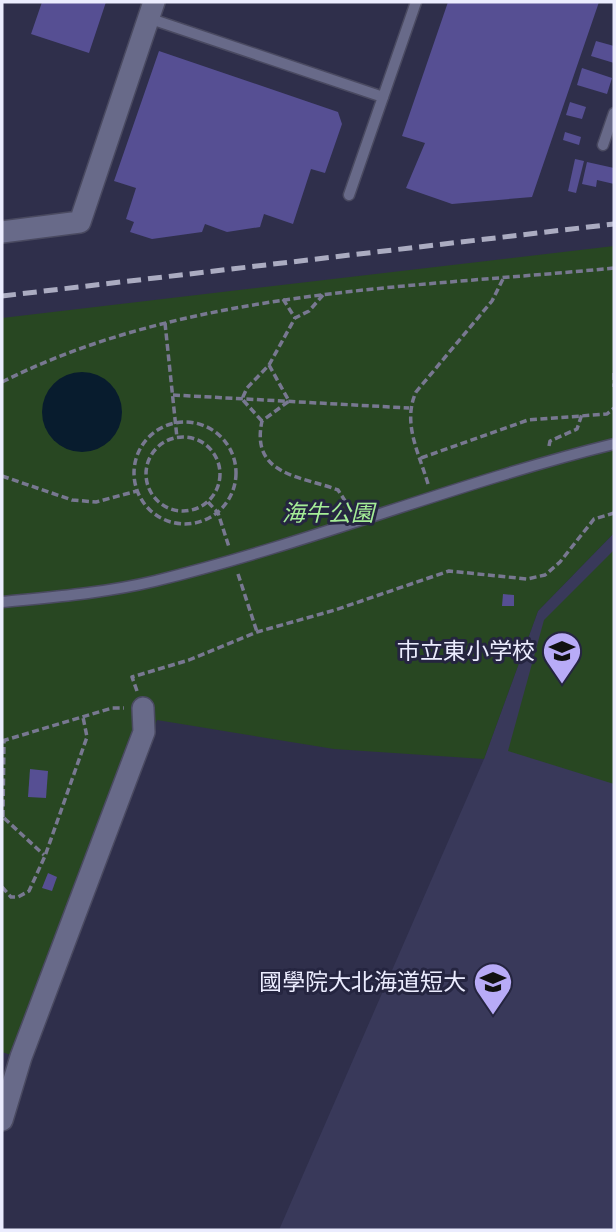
<svg xmlns="http://www.w3.org/2000/svg" width="616" height="1232" font-family="Lora,'Noto Sans JP',serif">
  <rect width="100%" height="100%" fill="#2f2f4b"/>
  <path fill="#39395a" d="M614,533V1230H279L484,759L538,611Z"/>
  <g fill="#284722">
    <path d="M614,246V533L538,611L484,759L334,749L157,720L29,1061L2,1052V318Z"/>
    <path d="M614,550V784L508,751L544,620Z"/>
  </g>
  <circle fill="#081c2e" cx="82" cy="412" r="40"/>
  <g fill="#564f93">
    <path d="M42,2H106L89,53L31,34Z"/>
    <path d="M448,2H599L532,197L452,204L406,188L425,143L402,136Z"/>
    <path d="M596,41L614,46V63L591,56Z"/>
    <path d="M159,51L338,112L342,124L325,173L311,169L293,224L264,214L260,227L227,232L205,224L202,232L152,239L130,232L134,222L126,219L136,188L114,181Z"/>
    <path d="M582,68L612,78L607,94L577,85Z"/>
    <path d="M570,102L586,107L582,119L566,115Z"/>
    <path d="M565,132L581,137L579,145L563,140Z"/>
    <path d="M575,159L584,161L576,193L568,191Z"/>
    <path d="M587,162L614,168V184L597,180L596,187L582,184Z"/>
    <path d="M503,594L514,595V606H502Z"/>
    <path d="M30,769L48,771L46,798L28,797Z"/>
    <path d="M48,873L57,877L52,891L42,888Z"/>
  </g>
  <g fill="none" stroke-linecap="round" stroke-linejoin="round">
    <g stroke="#4a4a61" stroke-width="13">
      <g id="service">
        <path d="M148,18L383,97"/>
        <path d="M603,145L614,113"/>
        <path d="M349,195L416,2"/>
        <path d="M2,602C53,597 105,593 155,581C310,543 459,482 614,444"/>
      </g>
    </g>
    <g stroke="#4a4a61" stroke-width="24">
      <g id="minor">
        <path d="M2,232L80,222L154,2"/>
        <path d="M2,1120L21,1057L144,732L143,708"/>
      </g>
    </g>
    <g stroke="#787891" stroke-width="3.5" stroke-dasharray="7 3.5" stroke-linecap="butt">
      <path d="M283,299L295,318"/>
      <path d="M165,323L177,438"/>
      <path d="M269,365L289,401L262,421C250,476 302,476 338,490L351,510"/>
      <path d="M614,373V387"/>
      <path d="M2,382C187,289 411,288 614,268"/>
      <path d="M173,395L409,408"/>
      <path d="M262,421L242,399L247,388L269,365L295,318L309,311L323,295"/>
      <circle cx="185" cy="473" r="51"/>
      <circle cx="183" cy="474" r="37"/>
      <path d="M549,446L550,441L577,429L582,414"/>
      <path d="M421,458L528,420L607,414L614,408"/>
      <path d="M2,476L72,500L96,502L137,491"/>
      <path d="M428,484C419,453 402,423 416,392L492,301L503,279"/>
      <path d="M208,502L218,513L229,547"/>
      <path d="M238,574L257,632"/>
      <path d="M137,691L132,677L189,660L257,632L335,610L449,571L527,579L545,575L560,562L594,519L614,513"/>
      <path d="M2,741L112,708H124"/>
      <path d="M3,817L4,739"/>
      <path d="M4,818L44,855"/>
      <path d="M2,887L11,897H18L29,891L45,856L87,737L83,717"/>
    </g>
    <use href="#service" stroke="#686a89" stroke-width="10"/>
    <use href="#minor" stroke="#686a89" stroke-width="21"/>
    <path stroke="#abacc1" stroke-width="5" stroke-dasharray="14 7" stroke-linecap="butt" d="M2,296L614,224"/>
  </g>
  <defs>
    <g id="school-pin" transform="scale(2.0125)"><path d="M0 17L-7.5 6A9.5 9.5 0 1 1 7.5 6Z" fill="#b8abf7" stroke="#252540"/><path d="M0-5L7-2L0 1L-7-2ZM-4 1L0 2.5L4 1V4Q0 6-4 4Z" fill="#111"/></g>
    <g id="university-pin" transform="scale(2.0125)"><path d="M0 17L-7.5 6A9.5 9.5 0 1 1 7.5 6Z" fill="#b8abf7" stroke="#252540"/><path d="M0-5L7-2L0 1L-7-2ZM-4 1L0 2.5L4 1V4Q0 6-4 4Z" fill="#111"/></g>
  </defs>
  <g fill-rule="evenodd">
    <use href="#school-pin" x="562" y="651"/>
    <use href="#university-pin" x="493" y="982"/>
  </g>
  <g text-anchor="middle" stroke-width="6" stroke-linejoin="round" paint-order="stroke">
    <g font-size="23" font-style="italic" fill="#a5ee97" stroke="#252540">
      <text x="328" y="521">海牛公園</text>
    </g>
    <g font-size="23" fill="#ebecfe" stroke="#252540" text-anchor="end">
      <text x="535" y="659">市立東小学校</text>
      <text x="466" y="990">國學院大北海道短大</text>
    </g>
  </g>
  <rect width="616" height="1232" fill="none" stroke="#ebecfe" stroke-width="7"/>
</svg>
